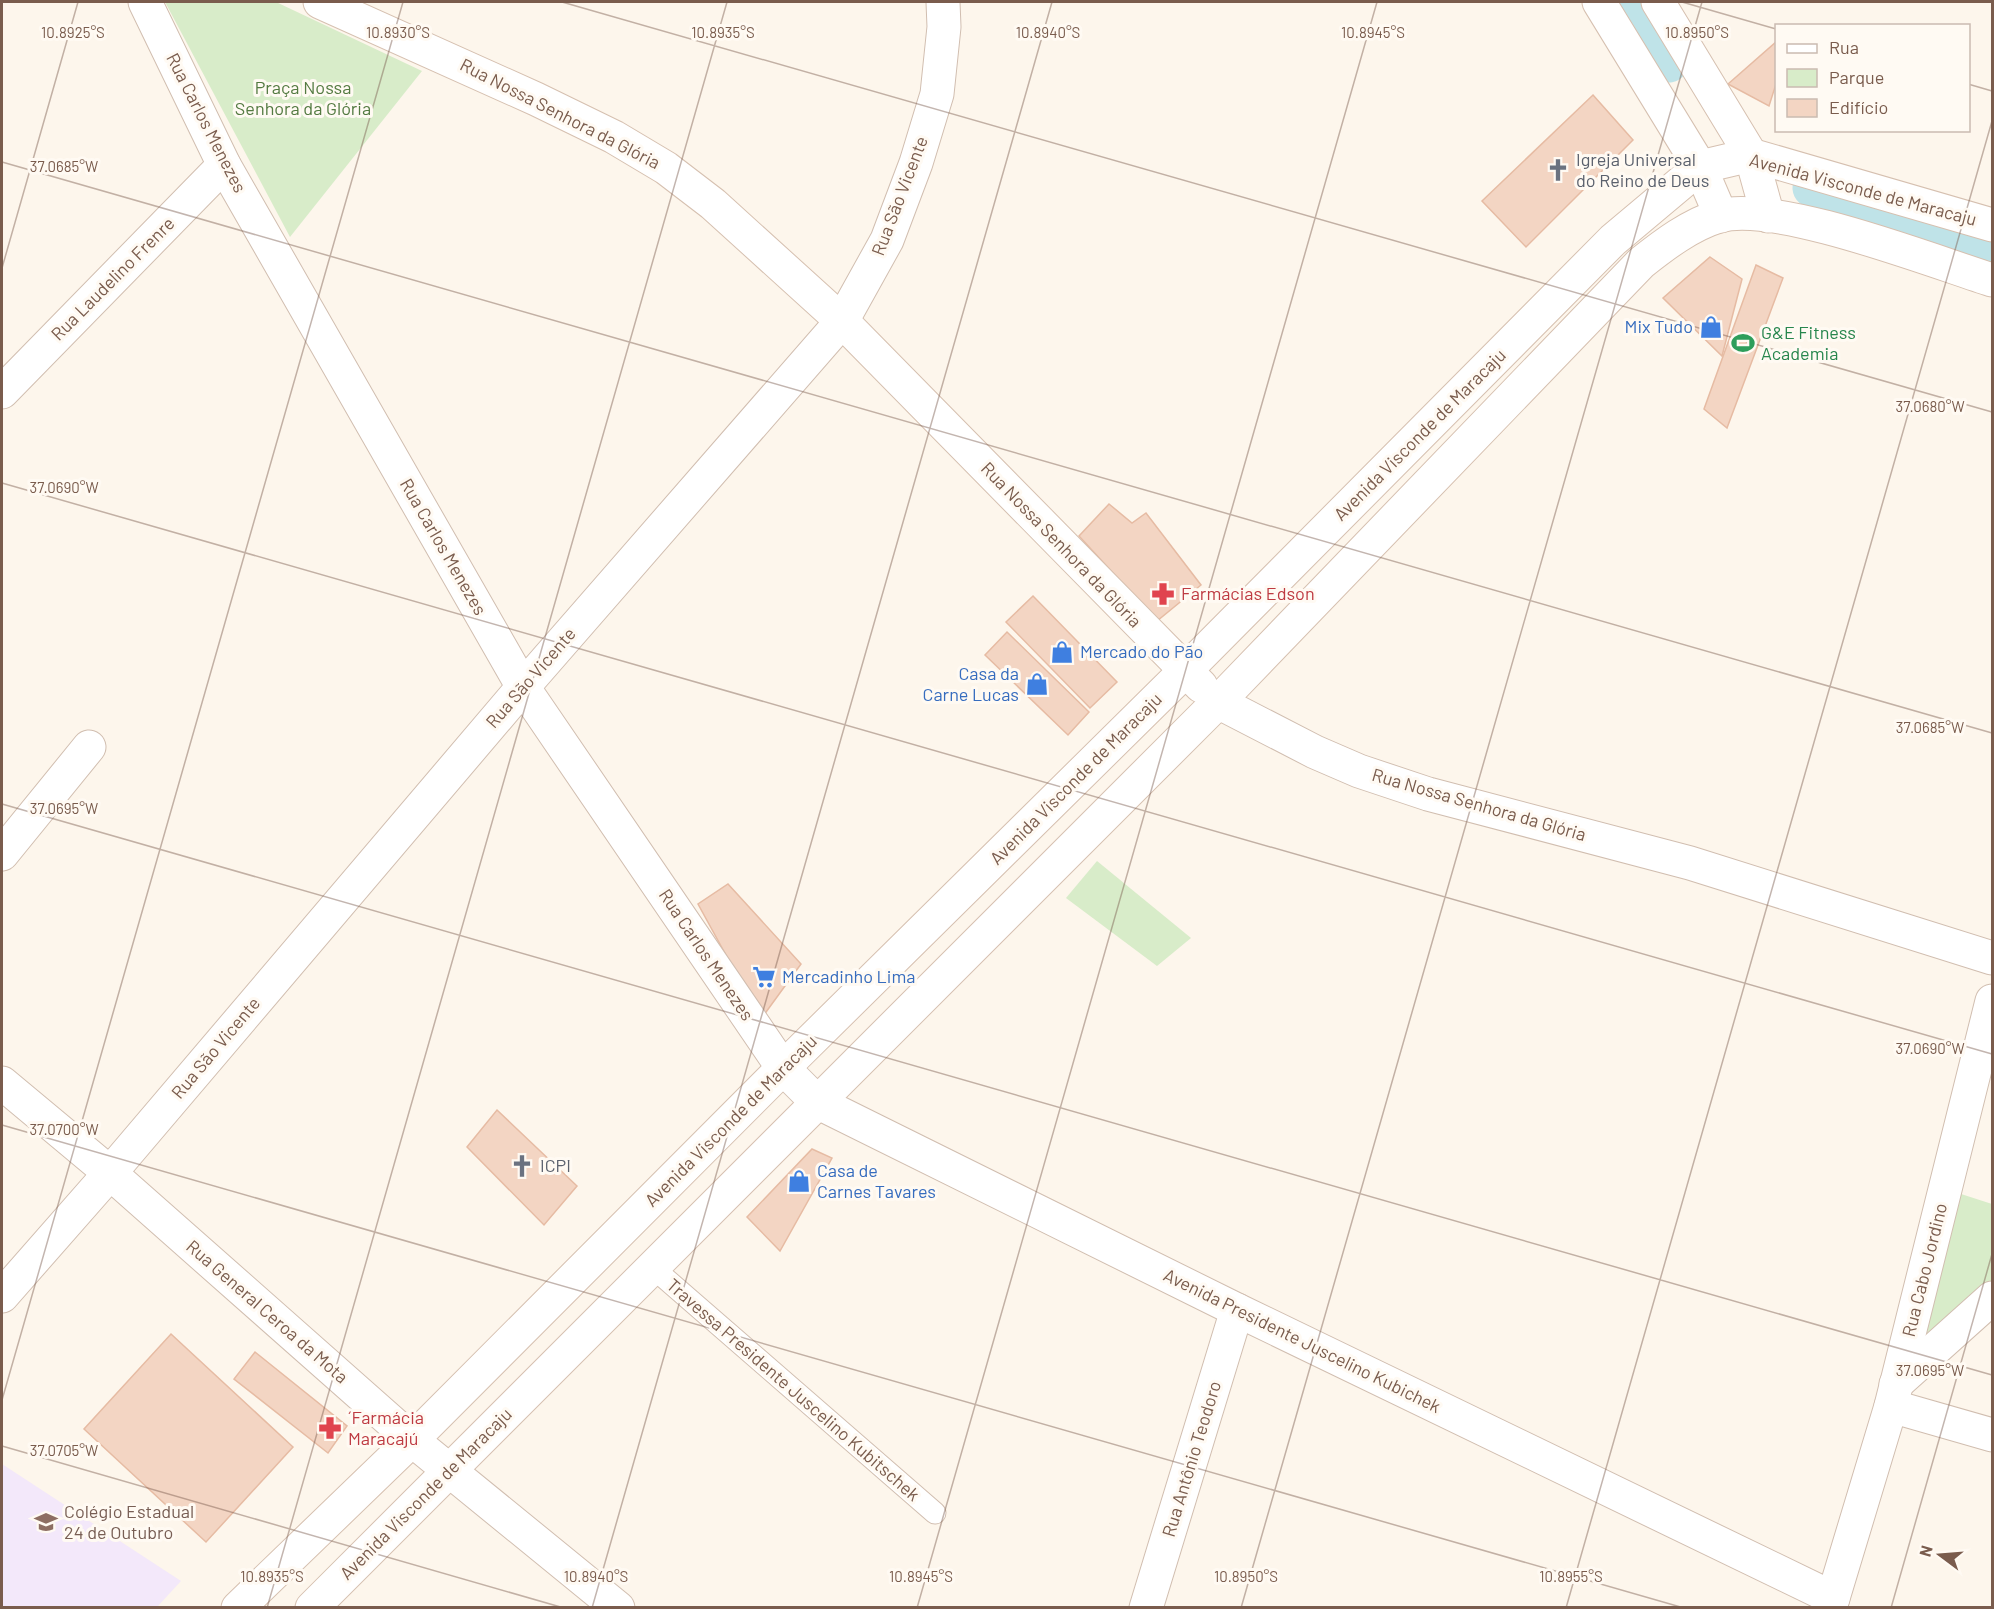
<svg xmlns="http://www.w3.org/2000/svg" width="1994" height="1609" font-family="Barlow,sans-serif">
  <rect width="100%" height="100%" fill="#fdf6ec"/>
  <path fill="#f3e8fa" d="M2,1464L181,1581L157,1607H2Z"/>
  <g fill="#d8ecc9">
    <path d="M165,2H276L422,71L290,237Z"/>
    <path d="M1097,861L1191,938L1157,966L1066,898Z"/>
    <path d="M1958,1193L1992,1204V1280L1919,1347Z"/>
  </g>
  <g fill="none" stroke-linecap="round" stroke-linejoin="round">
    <g stroke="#bfe3e8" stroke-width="39">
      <path d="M1631,2L1669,63"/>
      <path d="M1812,188L1992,247"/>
    </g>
  </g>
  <g fill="#f3d5c3" stroke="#e6bba3" stroke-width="1.5">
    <path d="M1776,42V84L1769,106L1728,84Z"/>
    <path d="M1593,95L1633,140L1526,247L1482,201Z"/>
    <path d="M1710,257L1742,279L1722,356L1663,298Z"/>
    <path d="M1756,265L1783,278L1727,428L1704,409Z"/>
    <path d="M1109,504L1132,523L1146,513L1201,585L1157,621L1079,536Z"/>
    <path d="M1033,596L1117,682L1090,708L1006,622Z"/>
    <path d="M1007,632L1089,712L1068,735L985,655Z"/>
    <path d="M728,884L801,964L761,1019L698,904Z"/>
    <path d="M497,1110L577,1186L544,1225L467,1147Z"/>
    <path d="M812,1149L832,1158L780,1251L747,1217Z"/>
    <path d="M171,1334L293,1447L206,1542L84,1429Z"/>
    <path d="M255,1352L347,1426L328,1453L234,1379Z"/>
  </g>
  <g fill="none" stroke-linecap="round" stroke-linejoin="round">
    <g stroke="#d1beb0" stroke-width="23">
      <path id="lane" d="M651,1266L935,1513"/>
    </g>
    <g stroke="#d1beb0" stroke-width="35">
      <g id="street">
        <path d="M145,2L224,165L523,687L783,1068L817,1102L1237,1310L1833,1598"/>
        <path d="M2,392L224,165"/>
        <path d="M1218,702L1315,752L1359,771L1428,794L1690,863L1992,958"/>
        <path d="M2,854L89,747"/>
        <path d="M2,1083L110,1173L412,1440L618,1608"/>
        <path d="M2,1296L110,1173L523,687L842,321L887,240L916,163L937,94L944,27L943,2"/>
        <path d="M1896,1384L1992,1298"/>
        <path d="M1891,1406L1992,1435"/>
        <path d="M1146,1608L1237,1310"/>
        <path d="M1830,1608L1891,1406L1992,1001"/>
      </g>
    </g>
    <g stroke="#d6c0b0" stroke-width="35">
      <g id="secondary">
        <path d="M320,2L536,99L614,137L666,168L713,204L842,321L1201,686"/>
        <path d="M1599,2L1700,167L1721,216"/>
        <path d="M1658,2L1751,155L1768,216"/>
        <path d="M238,1608L412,1440L783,1068L1185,671L1613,240L1700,167L1751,155L1992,225"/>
        <path d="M312,1608L1218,702L1641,263C1665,244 1690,225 1719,216C1775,200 1932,261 1992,280"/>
      </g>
    </g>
    <use href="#lane" stroke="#fff" stroke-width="21"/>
    <use href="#street" stroke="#fff" stroke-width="33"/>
    <use href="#secondary" stroke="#fff" stroke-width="33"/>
  </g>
  <path fill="none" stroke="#7a5c4d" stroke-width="1.5" stroke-opacity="0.45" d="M562,2L1992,412M1682,2L1776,29M1968,84L1992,91M2,162L1992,733M2,268L78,2M2,483L1992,1054M2,804L1992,1375M2,1125L1684,1608M2,1400L403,2M2,1446L564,1608M267,1608L727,2M592,1608L1052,2M917,1608L1377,2M1241,1608L1702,2M1566,1608L1992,121M1891,1608L1992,1254"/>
  <defs>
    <g id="church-bare" transform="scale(1.8)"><path d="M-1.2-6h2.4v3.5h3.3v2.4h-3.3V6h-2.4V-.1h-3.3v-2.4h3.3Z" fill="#6b7280" stroke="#fffaf3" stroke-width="2.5" paint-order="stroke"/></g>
    <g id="shop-bare" transform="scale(1.8)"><path d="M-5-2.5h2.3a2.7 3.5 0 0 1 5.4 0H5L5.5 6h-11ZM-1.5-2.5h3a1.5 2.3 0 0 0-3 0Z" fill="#3f7fe0" stroke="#fffaf3" stroke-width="2.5" paint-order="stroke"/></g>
    <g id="stadium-bare" transform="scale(1.8)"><path d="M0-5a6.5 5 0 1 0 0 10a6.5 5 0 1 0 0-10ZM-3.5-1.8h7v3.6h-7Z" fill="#2e9e5b" stroke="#fffaf3" stroke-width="2.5" paint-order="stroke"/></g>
    <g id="pharmacy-bare" transform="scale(1.8)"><path d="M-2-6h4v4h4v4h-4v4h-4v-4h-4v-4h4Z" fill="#e0444e" stroke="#fffaf3" stroke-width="2.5" paint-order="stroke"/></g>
    <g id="supermarket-bare" transform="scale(1.8)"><path d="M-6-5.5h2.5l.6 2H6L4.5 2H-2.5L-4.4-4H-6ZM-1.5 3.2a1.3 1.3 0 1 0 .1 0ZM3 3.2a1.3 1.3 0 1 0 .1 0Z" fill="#3f7fe0" stroke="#fffaf3" stroke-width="2.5" paint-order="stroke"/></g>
    <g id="school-bare" transform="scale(1.8)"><path d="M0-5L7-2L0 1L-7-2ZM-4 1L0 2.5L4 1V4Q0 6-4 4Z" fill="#8d6e63" stroke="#fffaf3" stroke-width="2.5" paint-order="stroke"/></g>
  </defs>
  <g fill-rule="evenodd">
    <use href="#church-bare" x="1558" y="170"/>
    <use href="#shop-bare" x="1711" y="327"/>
    <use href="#stadium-bare" x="1743" y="343"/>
    <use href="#pharmacy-bare" x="1163" y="594"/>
    <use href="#shop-bare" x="1062" y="652"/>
    <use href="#shop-bare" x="1037" y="684"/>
    <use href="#supermarket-bare" x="764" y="977"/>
    <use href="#church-bare" x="522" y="1166"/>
    <use href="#shop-bare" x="799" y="1181"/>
    <use href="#pharmacy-bare" x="330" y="1428"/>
    <use href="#school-bare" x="46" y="1522"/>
  </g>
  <g text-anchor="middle" stroke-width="6" stroke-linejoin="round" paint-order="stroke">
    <g font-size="18" fill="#537a41" stroke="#fffaf3">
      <text x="303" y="94">Praça Nossa<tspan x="303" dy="21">Senhora da Glória</tspan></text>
    </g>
    <g font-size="18" fill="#7a5c4d" stroke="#fffaf3">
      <text transform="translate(560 114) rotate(27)" y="6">Rua Nossa Senhora da Glória</text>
      <text transform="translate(206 123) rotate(63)" y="6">Rua Carlos Menezes</text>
      <text transform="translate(1863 190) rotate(15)" y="6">Avenida Visconde de Maracaju</text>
      <text transform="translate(900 196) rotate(-69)" y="6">Rua São Vicente</text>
      <text transform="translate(113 279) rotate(-45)" y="6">Rua Laudelino Frenre</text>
      <text transform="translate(1420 435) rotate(-45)" y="6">Avenida Visconde de Maracaju</text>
      <text transform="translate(1061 545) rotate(46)" y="6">Rua Nossa Senhora da Glória</text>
      <text transform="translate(443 547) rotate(60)" y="6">Rua Carlos Menezes</text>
      <text transform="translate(531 678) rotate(-49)" y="6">Rua São Vicente</text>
      <text transform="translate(1076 779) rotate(-45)" y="6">Avenida Visconde de Maracaju</text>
      <text transform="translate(1479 805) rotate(16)" y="6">Rua Nossa Senhora da Glória</text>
      <text transform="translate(706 955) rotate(56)" y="6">Rua Carlos Menezes</text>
      <text transform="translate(216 1048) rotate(-50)" y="6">Rua São Vicente</text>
      <text transform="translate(731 1121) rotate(-45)" y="6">Avenida Visconde de Maracaju</text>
      <text transform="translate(1925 1270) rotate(-76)" y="6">Rua Cabo Jordino</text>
      <text transform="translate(267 1312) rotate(41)" y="6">Rua General Ceroa da Mota</text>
      <text transform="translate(1302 1341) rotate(26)" y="6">Avenida Presidente Juscelino Kubichek</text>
      <text transform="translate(793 1390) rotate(41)" y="6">Travessa Presidente Juscelino Kubitschek</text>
      <text transform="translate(1192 1459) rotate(-73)" y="6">Rua Antônio Teodoro</text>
      <text transform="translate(426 1494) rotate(-45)" y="6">Avenida Visconde de Maracaju</text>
    </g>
    <g font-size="18" fill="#5b616d" stroke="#fffaf3" text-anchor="start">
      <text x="1576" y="166">Igreja Universal<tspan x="1576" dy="21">do Reino de Deus</tspan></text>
      <text x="540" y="1172">ICPI</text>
    </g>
    <g font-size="18" fill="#366cbe" stroke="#fffaf3" text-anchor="start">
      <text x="1693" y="333" text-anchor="end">Mix Tudo</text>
      <text x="1080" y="658">Mercado do Pão</text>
      <text x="1019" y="680" text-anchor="end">Casa da<tspan x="1019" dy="21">Carne Lucas</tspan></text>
      <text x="782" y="983">Mercadinho Lima</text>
      <text x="817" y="1177">Casa de<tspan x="817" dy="21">Carnes Tavares</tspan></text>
    </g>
    <g font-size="18" fill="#27864d" stroke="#fffaf3" text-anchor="start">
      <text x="1761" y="339">G&amp;E Fitness<tspan x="1761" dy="21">Academia</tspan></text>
    </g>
    <g font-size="18" fill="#be3a42" stroke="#fffaf3" text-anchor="start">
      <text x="1181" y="600">Farmácias Edson</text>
      <text x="348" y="1424">´Farmácia<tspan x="348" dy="21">Maracajú</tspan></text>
    </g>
    <g font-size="18" fill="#785e54" stroke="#fffaf3" text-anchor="start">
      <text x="64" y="1518">Colégio Estadual<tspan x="64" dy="21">24 de Outubro</tspan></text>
    </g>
  </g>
  <g font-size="15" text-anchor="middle" fill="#7a5c4d" stroke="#fffaf3" stroke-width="6" stroke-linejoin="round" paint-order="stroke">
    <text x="73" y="38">10.8925°S</text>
    <text x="398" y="38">10.8930°S</text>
    <text x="723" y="38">10.8935°S</text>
    <text x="1048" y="38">10.8940°S</text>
    <text x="1373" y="38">10.8945°S</text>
    <text x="1697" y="38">10.8950°S</text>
    <text x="64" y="172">37.0685°W</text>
    <text x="1930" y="412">37.0680°W</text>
    <text x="64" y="493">37.0690°W</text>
    <text x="1930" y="733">37.0685°W</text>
    <text x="64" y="814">37.0695°W</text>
    <text x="1930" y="1054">37.0690°W</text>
    <text x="64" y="1135">37.0700°W</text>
    <text x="1930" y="1376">37.0695°W</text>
    <text x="64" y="1456">37.0705°W</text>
    <text x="272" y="1582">10.8935°S</text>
    <text x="596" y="1582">10.8940°S</text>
    <text x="921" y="1582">10.8945°S</text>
    <text x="1246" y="1582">10.8950°S</text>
    <text x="1571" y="1582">10.8955°S</text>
  </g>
  <rect width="1994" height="1609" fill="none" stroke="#7a5c4d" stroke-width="6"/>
  <rect x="1775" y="24" width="195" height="108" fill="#fffaf3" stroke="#cabbb1" stroke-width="1.5"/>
  <rect x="1787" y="44" width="30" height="9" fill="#ffffff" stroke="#cabbb1" stroke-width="1.5"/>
  <text x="1829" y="54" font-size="18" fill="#7a5c4d">Rua</text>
  <rect x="1787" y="69" width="30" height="18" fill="#d8ecc9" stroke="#cabbb1" stroke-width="1.5"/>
  <text x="1829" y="84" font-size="18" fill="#7a5c4d">Parque</text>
  <rect x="1787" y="99" width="30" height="18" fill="#f3d5c3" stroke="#cabbb1" stroke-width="1.5"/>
  <text x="1829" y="114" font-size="18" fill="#7a5c4d">Edifício</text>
  <g transform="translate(1940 1555) rotate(286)" stroke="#fffaf3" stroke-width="4.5" paint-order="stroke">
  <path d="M0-4.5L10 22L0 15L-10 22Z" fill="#7a5c4d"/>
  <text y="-9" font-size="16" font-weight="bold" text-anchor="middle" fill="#7a5c4d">N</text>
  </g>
</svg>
